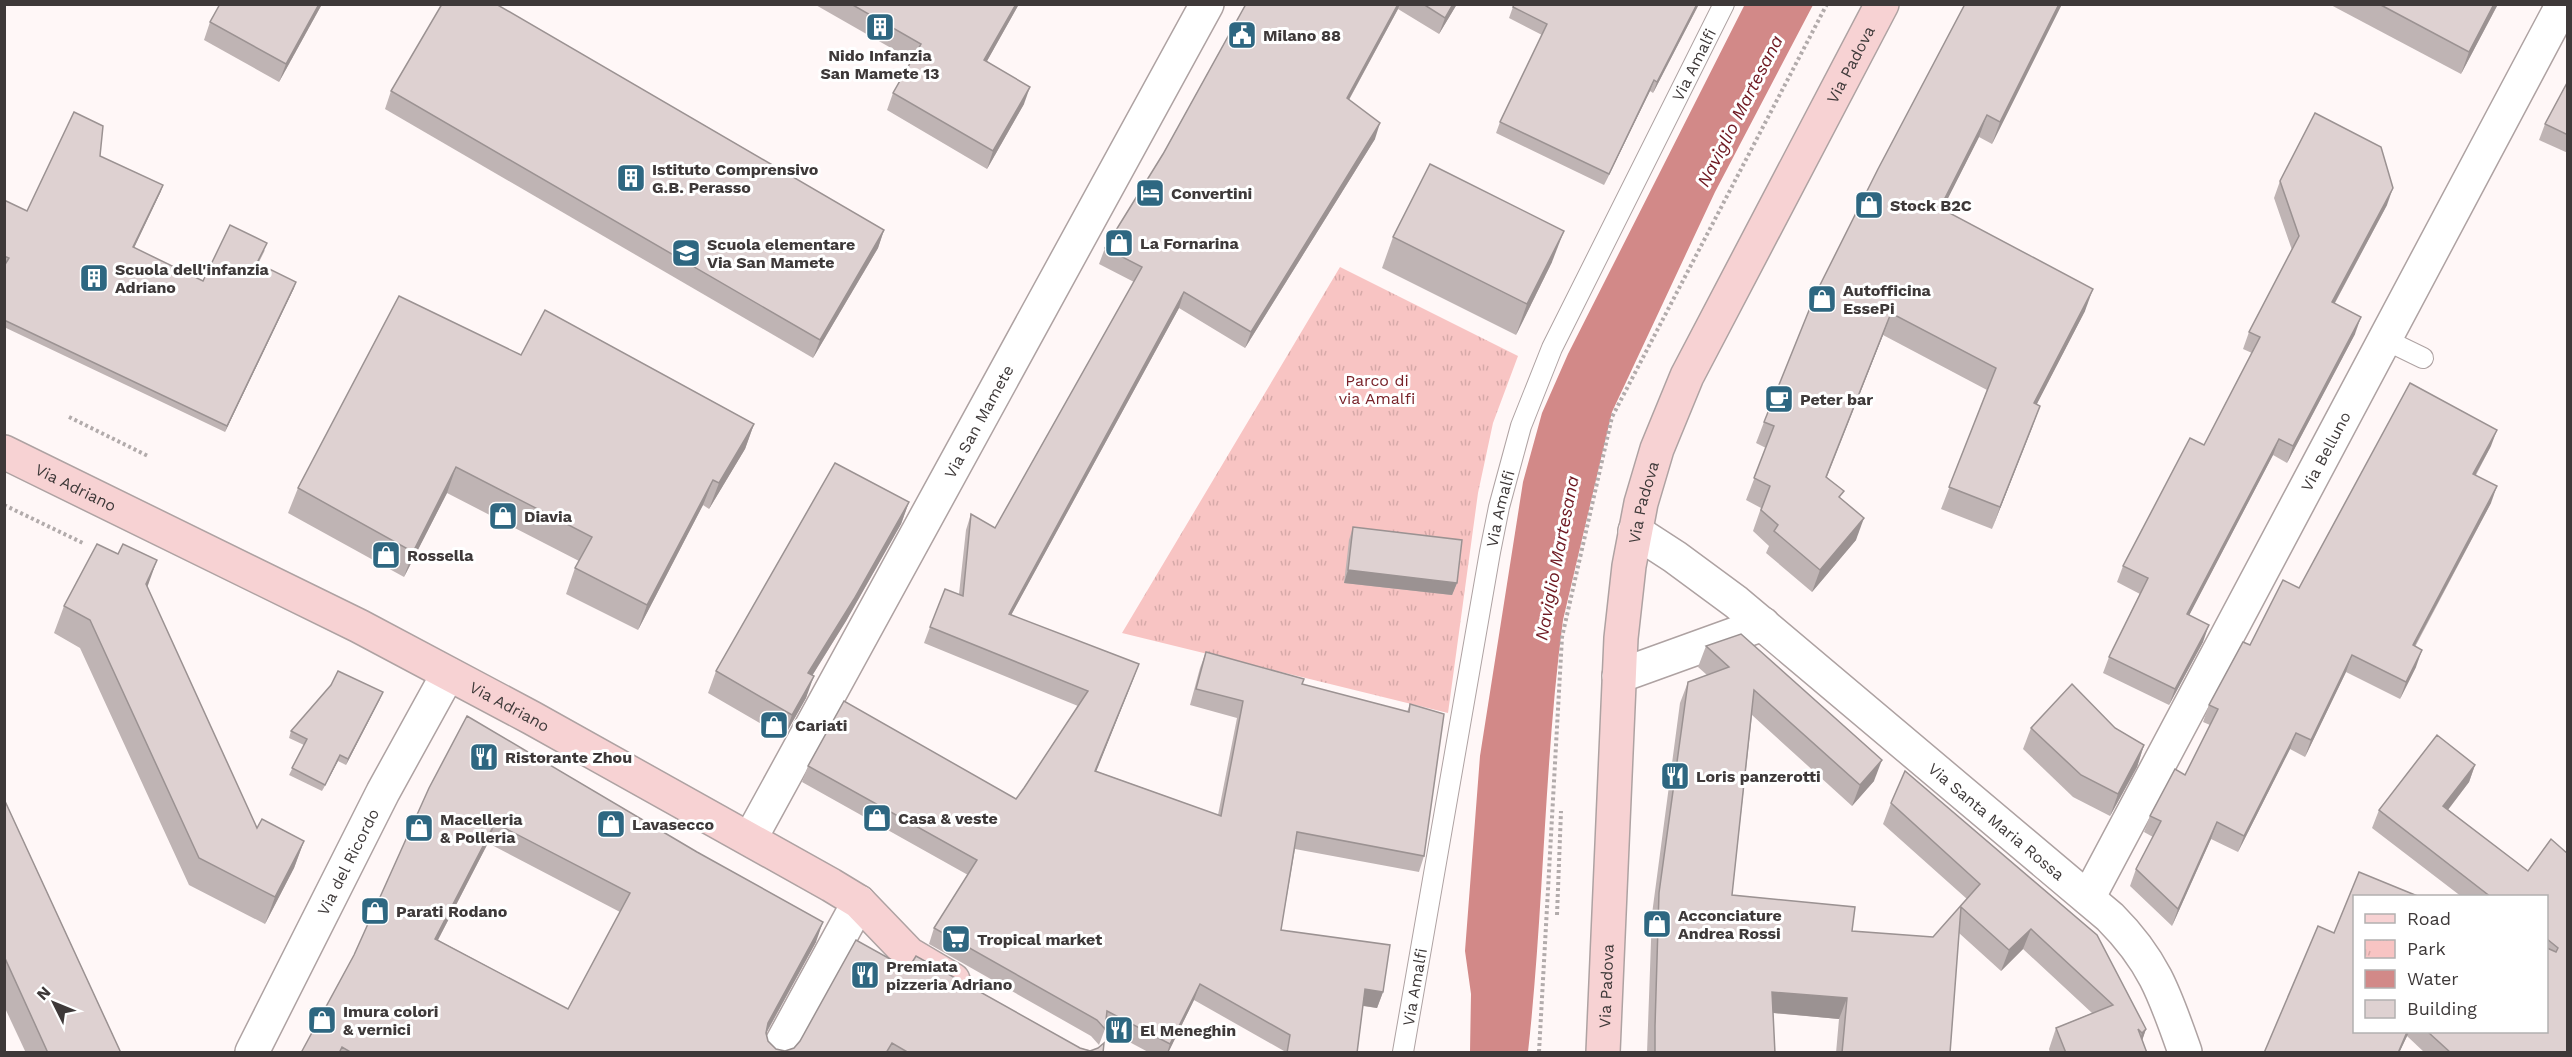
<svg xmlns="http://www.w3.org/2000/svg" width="2572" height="1057" font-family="'Work Sans',sans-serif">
  <defs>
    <pattern id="park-tufts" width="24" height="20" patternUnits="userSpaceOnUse" patternTransform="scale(1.5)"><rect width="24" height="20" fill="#f8c4c3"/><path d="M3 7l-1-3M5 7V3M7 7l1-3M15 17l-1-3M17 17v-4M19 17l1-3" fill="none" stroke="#d6a9a8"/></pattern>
  </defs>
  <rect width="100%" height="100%" fill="#fff7f7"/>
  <path fill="url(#park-tufts)" d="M1340,267L1518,356L1493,423L1478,493L1448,713L1122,633Z"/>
  <path fill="#d28988" d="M1745,4L1813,5L1715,192L1612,412L1563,620C1544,763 1544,909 1528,1052H1470L1471,994L1465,951L1480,756L1523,482L1542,413L1568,354Z"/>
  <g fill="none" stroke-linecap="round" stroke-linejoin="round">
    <g stroke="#aea2a2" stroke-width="22">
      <g id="lane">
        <path d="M2386,340L2423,358"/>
        <path id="s1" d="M1403,1052L1490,552L1499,507L1521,426L1552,348L1724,4"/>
      </g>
    </g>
    <g stroke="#aea2a2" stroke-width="36">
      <g id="street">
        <path id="s2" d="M1635,531L1675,557L1736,602L2110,917C2154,961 2165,995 2185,1052"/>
        <path d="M1619,676L1763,624"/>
        <path id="s3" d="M750,839L1207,4"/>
        <path id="s4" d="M2088,898L2563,4"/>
        <path id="s5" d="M252,1052L383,792L448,674"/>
        <path d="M777,1052L859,902"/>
      </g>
    </g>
    <g stroke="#aea2a2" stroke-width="36">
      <g id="secondary">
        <path id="s6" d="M4,452L359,626L532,718L831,885L859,902L909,954L953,980"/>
        <path id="s7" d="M1603,1052L1621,638L1629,566L1641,503L1657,449L1687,376L1882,4"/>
      </g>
    </g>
    <g stroke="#b2abab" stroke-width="4" stroke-dasharray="3 3" stroke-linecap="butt">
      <path d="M69,417L148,456"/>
      <path d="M4,505L85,544"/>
      <path d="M1557,915L1561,811"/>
      <path d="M1539,1052L1562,637L1612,417L1827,4"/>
    </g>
    <use href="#lane" stroke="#fff" stroke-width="20"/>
    <use href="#street" stroke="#fff" stroke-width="33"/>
    <use href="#secondary" stroke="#f7d2d3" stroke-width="33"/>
  </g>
  <g fill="#bfb4b4" fill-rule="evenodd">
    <path d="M322,4L279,82L204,40L210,22Z"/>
    <path d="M814,4H1019L987,61L1024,104L987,169L887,110L893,93L912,60Z"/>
    <path d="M1246,4H1457L1439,34L1398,9L1349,100L1375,139L1245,348L1179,308L1011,615L1139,664L1096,771L1218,815L1237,718L1190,705L1200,668L1206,652L1302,684L1407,712L1410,704L1424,856L1419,872L1295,849L1281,930L1383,992L1377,1008L1363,1006L1357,1053H1284V1051L1194,1000L1168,1053H1150L1105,1029L1099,1045L1091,1036L929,944L934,928L968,875L802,782L808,766L1016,799L1024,788L1078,706L924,643L930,627L959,594L966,530L971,514L995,528L1134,282L1099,264L1105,248L1163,154Z"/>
    <path d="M1514,4H1699L1653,93L1650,91L1604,185L1496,133L1500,122L1542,35L1509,18Z"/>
    <path d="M1965,4H2062L1992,144L1979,137L1942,209L2085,311L2036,405L2040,406L1992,529L1941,509L1987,390L1883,335L1827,477L1841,499L1856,540L1812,592L1766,553L1769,546L1753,531L1761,508L1746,500L1766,448L1756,443L1764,422Z"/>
    <path d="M2329,4H2498L2461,74Z"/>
    <path d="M2568,81V153L2539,140L2545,124Z"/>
    <path d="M391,91L884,230L878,248L813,358L385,109Z"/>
    <path d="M100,156L161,191L134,248L203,281L265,250L258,264L294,288L225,432L4,327V266L6,264H4V200L27,211Z"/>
    <path d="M2280,181L2387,205L2335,303L2355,334L2287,463L2273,455L2189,615L2203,642L2169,705L2103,673L2109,657L2140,594L2117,582L2123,566L2204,445L2252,353L2243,349L2249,332L2292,250L2274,198Z"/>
    <path d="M1393,237L1552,262L1516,335L1382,268Z"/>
    <path d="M521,355L754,424L745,449L709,509L703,505L638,630L566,594L575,568L579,561L447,493L404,577L288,513L298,488Z"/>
    <path d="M2491,446L2476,475L2491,503L2415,647L2416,667L2400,699L2346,672L2305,757L2290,749L2238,852L2211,839L2172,926L2130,886L2136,869L2153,837L2144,832L2150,816L2185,775L2210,725L2203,722L2209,705L2250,645L2299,588Z"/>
    <path d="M909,502L901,524L846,621L812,676L806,698L784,737L708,693L716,671Z"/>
    <path d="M1353,527L1457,583L1452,595L1344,583L1349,540Z"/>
    <path d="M147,587L257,828L304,841L294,868L265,924L189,885L80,648L54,633L64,606Z"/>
    <path d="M1706,646L1874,781L1852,806L1752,715L1732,895L1852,931L1933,937L1967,899L1883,824L1891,803L2146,1029L2142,1040L2147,1053H2050L2049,1049L2056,1028L2092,1013L2023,949L2001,971L1959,933L1950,1053H1836L1839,1019L1773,1013L1775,1053H1647L1652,914L1680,703L1688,682L1707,675L1698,667Z"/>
    <path d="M380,699L346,765L338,761L322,791L289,775L304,745L289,738L291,731Z"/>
    <path d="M2031,728H2115L2144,745L2137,767L2110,816L2073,797L2023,749Z"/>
    <path d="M2437,735L2475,765L2469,782L2448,810L2528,871L2551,839L2568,854V1053H2425L2407,1036L2399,1053H2264L2318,926L2334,933L2359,872L2420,897H2355V1032H2547V897H2462L2372,828L2379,810Z"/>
    <path d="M429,788L816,942L766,1034L768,1041L776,1049L785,1051L794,1048L908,969L1080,1048L1103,1053H302L354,955ZM488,843L620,912L568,1009L438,940Z"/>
    <path d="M4,799L121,1053H26L4,1006Z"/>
  </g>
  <g fill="#9b9292">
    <path d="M319,4H322L279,82L286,64Z"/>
    <path d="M1016,4H1019L978,77L984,60Z"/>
    <path d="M1398,4H1400L1398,9L1341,114L1347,98Z"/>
    <path d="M1453,4H1457L1439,34L1445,18Z"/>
    <path d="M1697,4H1699L1653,93L1657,82Z"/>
    <path d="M2059,4H2062L1992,144L2000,122Z"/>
    <path d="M2494,4H2498L2461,74L2469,52Z"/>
    <path d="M1654,80L1650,91L1604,185L1609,174Z"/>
    <path d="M1030,87L1024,104L987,169L993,151Z"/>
    <path d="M1987,115L1979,137L1932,230L1940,208Z"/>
    <path d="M1380,123L1375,139L1245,348L1251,332Z"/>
    <path d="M163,185L161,191L131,254L133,247Z"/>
    <path d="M2393,188L2387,205L2326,319L2332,302Z"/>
    <path d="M884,230L878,248L813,358L820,340Z"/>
    <path d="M1564,231L1552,262L1516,335L1527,304Z"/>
    <path d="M296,282L294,288L225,432L227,426Z"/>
    <path d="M2093,289L2085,311L2026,425L2034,403Z"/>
    <path d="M1184,292L1179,308L1003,630L1009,614Z"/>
    <path d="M1891,313L1883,335L1818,498L1826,477Z"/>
    <path d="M2361,317L2355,334L2287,463L2293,446Z"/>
    <path d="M2040,406L2032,428L1992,529L2000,507Z"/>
    <path d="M754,424L745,449L709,509L719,483Z"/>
    <path d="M2497,430L2491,446L2467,490L2473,474Z"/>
    <path d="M2279,439L2273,455L2181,631L2187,614Z"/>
    <path d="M456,467L447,493L404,577L413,552Z"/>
    <path d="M713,480L703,505L638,630L647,605Z"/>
    <path d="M2497,486L2491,503L2406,662L2413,645Z"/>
    <path d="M909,502L901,524L846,621L800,695L808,673Z"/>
    <path d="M1864,518L1856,540L1812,592L1820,570Z"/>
    <path d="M157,560L147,588L146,584Z"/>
    <path d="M1348,570L1457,583L1452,595L1344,583Z"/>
    <path d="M2209,625L2203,642L2169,705L2175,689Z"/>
    <path d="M2422,650L2416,667L2400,699L2406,682Z"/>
    <path d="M2352,655L2346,672L2305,757L2311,740Z"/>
    <path d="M1139,664L1133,680L1090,787L1095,771Z"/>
    <path d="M814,676L806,698L784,737L792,715Z"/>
    <path d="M383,692L380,699L346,765L348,759Z"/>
    <path d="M2296,733L2290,749L2238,852L2244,836Z"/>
    <path d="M2144,745L2137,767L2110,816L2118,794Z"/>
    <path d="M340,755L338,761L322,791Z"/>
    <path d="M1882,760L1874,781L1852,806L1860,785Z"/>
    <path d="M2475,765L2469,782L2437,824L2443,806Z"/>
    <path d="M2217,822L2211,839L2172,926L2178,909Z"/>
    <path d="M495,823L488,843L428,959L435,939Z"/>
    <path d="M304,841L294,868L265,924L275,897Z"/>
    <path d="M823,922L816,942L760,1044L768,1023Z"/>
    <path d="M2031,929L2023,949L2001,971L2009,950Z"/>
    <path d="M1200,984L1194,1000L1168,1053H1167L1170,1044Z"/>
    <path d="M1365,989L1383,992L1377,1008L1359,1005Z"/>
    <path d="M1772,992L1847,998L1839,1019L1764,1012Z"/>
    <path d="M2146,1029L2139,1050L2135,1053L2142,1033Z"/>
    <path d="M2407,1032H2409L2399,1053H2398Z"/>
  </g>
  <g fill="#ded1d1" stroke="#9b9292" stroke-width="1.5" fill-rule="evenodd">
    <path d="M220,4H319L286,64L210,22Z"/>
    <path d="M442,4H496L884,230L820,340L391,91Z"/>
    <path d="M851,4H1016L984,60L1030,87L993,151L893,93L921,44Z"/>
    <path d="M1246,4H1398L1347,98L1380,123L1251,332L1184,292L1009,614L1139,664L1095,771L1221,816L1243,701L1196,689L1206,652L1304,679L1302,684L1409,712L1410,704L1444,714L1424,856L1297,832L1281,930L1390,945L1383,992L1365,989L1357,1053H1287L1290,1035L1200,984L1170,1044L1107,1011L1105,1029L1097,1020L934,928L977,860L808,766L844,701L1016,799L1024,788L1088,691L930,627L945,589L963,596L971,514L995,528L1142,267L1105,248L1163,154Z"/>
    <path d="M1423,4H1453L1445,18Z"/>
    <path d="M1514,4H1697L1657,82L1654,80L1609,174L1500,122L1547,24L1513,7Z"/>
    <path d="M1965,4H2059L2000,122L1987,115L1940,208L2093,289L2034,403L2040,406L2000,507L1949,487L1996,368L1891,313L1826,477L1844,491L1839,497L1864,518L1820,570L1774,531L1778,525L1761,510L1770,486L1754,478L1774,426L1764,422L1816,293L1878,169Z"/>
    <path d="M2379,4H2494L2469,52Z"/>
    <path d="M2568,81V135L2545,124Z"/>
    <path d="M74,112L103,126L100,156L163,185L133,247L203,281L230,225L267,243L257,263L296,282L227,426L4,320V266L9,258L4,256V200L27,211Z"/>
    <path d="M2315,113L2381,147L2393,188L2332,302L2361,317L2293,446L2279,439L2187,614L2209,625L2175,689L2109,657L2148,578L2123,566L2190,438L2204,445L2260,337L2249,332L2299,236L2280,181Z"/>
    <path d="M1430,164L1564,231L1527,304L1393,237Z"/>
    <path d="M399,296L521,355L545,310L754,424L719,483L713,480L647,605L575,568L592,537L456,467L413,552L298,488Z"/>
    <path d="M2410,383L2497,430L2473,474L2497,486L2413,645L2422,650L2406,682L2352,655L2311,740L2296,733L2244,836L2217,822L2178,909L2136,869L2161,821L2150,816L2175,769L2185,775L2218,709L2209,705L2243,642L2250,645L2283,580L2299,588Z"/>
    <path d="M835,463L909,502L854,599L808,673L814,676L792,715L716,671Z"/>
    <path d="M1353,527L1462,540L1457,583L1348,570Z"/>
    <path d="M97,544L118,554L123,544L157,560L146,584L257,828L262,819L304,841L275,897L199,858L90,620L64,606Z"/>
    <path d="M1741,634L1882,760L1860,785L1754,690L1732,895L1855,907L1852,931L1933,937L1980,884L1891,803L1905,771L2097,935L2146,1029L2142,1033L2138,1029L2147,1053H2066L2056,1028L2113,1005L2031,929L2009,950L1961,907L1950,1053H1842L1847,998L1772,992L1775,1053H1655V1026L1659,893L1688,682L1729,667L1706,646Z"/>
    <path d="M338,671L383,692L348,759L340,755L325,785L292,768L307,739L291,731L331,685Z"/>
    <path d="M2072,684L2115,728L2144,745L2118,794L2081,775L2031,728Z"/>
    <path d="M467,716L697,852L823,922L768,1023L766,1033L768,1041L776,1049L785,1051L794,1048L800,1041L856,940L908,969L916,956L1080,1048L1090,1051L1098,1048L1104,1043L1103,1053H909L892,1043L886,1053H352L342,1047L339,1053H304L302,1051L354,955L429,788ZM495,823L630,893L568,1009L435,939Z"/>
    <path d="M2437,735L2475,765L2443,806L2528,871L2551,839L2568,854V1053H2451L2428,1032H2547V948L2556,952L2558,948L2547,939V897H2491L2379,810Z"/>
    <path d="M4,799L121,1053H48L4,956Z"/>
    <path d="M2359,872L2420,897H2355V1032H2407L2398,1053H2264L2318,926L2334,933Z"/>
  </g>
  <defs>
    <g id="building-square" transform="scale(1.5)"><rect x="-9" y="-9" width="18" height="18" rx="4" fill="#2e6781" stroke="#fff"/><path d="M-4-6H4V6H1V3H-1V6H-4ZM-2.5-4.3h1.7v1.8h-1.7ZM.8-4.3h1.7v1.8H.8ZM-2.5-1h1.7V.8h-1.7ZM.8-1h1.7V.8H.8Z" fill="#fff"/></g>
    <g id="civic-square" transform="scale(1.5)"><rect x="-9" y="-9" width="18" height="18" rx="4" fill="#2e6781" stroke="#fff"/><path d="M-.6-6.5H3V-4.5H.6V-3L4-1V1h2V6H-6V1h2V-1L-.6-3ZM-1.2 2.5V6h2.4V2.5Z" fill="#fff"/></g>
    <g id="hotel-square" transform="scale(1.5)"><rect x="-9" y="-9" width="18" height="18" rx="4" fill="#2e6781" stroke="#fff"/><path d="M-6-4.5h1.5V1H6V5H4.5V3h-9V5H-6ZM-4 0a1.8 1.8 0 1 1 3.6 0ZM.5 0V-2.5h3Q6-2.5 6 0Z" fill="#fff"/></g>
    <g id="shop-square" transform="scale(1.5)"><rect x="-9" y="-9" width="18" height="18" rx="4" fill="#2e6781" stroke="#fff"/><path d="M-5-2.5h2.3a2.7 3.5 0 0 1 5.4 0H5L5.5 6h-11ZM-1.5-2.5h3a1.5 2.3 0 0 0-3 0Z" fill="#fff"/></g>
    <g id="school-square" transform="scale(1.5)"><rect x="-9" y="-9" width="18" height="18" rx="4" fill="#2e6781" stroke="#fff"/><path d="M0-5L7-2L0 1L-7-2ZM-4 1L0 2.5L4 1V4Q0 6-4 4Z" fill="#fff"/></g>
    <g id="cafe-square" transform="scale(1.5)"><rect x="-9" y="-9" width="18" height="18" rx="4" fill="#2e6781" stroke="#fff"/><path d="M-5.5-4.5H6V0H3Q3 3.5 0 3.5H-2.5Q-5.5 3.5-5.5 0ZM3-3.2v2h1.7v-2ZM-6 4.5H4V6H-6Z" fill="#fff"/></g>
    <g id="restaurant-square" transform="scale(1.5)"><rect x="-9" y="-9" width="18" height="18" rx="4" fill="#2e6781" stroke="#fff"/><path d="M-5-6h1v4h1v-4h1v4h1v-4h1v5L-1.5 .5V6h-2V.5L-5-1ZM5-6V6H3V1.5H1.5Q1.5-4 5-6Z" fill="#fff"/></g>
    <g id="supermarket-square" transform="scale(1.5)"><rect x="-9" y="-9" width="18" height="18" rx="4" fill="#2e6781" stroke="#fff"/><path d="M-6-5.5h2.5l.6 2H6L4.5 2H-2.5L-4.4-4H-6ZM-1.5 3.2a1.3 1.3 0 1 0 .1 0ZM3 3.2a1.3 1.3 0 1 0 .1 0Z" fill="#fff"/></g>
  </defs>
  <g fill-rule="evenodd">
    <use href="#building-square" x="880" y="27"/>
    <use href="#civic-square" x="1242" y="35"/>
    <use href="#building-square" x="631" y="178"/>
    <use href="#hotel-square" x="1150" y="193"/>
    <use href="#shop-square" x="1869" y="205"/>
    <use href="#shop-square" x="1119" y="243"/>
    <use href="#school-square" x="686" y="253"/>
    <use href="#building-square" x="94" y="278"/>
    <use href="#shop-square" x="1822" y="299"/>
    <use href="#cafe-square" x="1779" y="399"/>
    <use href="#shop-square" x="503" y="516"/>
    <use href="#shop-square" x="386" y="555"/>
    <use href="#shop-square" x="774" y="725"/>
    <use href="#restaurant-square" x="484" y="757"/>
    <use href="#restaurant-square" x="1675" y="776"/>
    <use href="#shop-square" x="877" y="818"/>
    <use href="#shop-square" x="611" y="824"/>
    <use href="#shop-square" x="419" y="828"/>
    <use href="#shop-square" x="375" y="911"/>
    <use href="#shop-square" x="1657" y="924"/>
    <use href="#supermarket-square" x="956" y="939"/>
    <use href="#restaurant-square" x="865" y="975"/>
    <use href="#shop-square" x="322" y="1020"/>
    <use href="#restaurant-square" x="1119" y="1030"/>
  </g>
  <g text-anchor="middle" stroke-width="6" stroke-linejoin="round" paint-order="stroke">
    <g font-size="16" font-weight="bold" fill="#3e3939" stroke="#fff" text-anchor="start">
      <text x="1263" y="41">Milano 88</text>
      <text x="880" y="61" text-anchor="middle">Nido Infanzia<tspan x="880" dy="18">San Mamete 13</tspan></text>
      <text x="652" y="175">Istituto Comprensivo<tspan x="652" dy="18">G.B. Perasso</tspan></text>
      <text x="1171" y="199">Convertini</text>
      <text x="1890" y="211">Stock B2C</text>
      <text x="1140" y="249">La Fornarina</text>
      <text x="707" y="250">Scuola elementare<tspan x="707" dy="18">Via San Mamete</tspan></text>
      <text x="115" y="275">Scuola dell'infanzia<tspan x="115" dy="18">Adriano</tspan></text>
      <text x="1843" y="296">Autofficina<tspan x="1843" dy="18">EssePi</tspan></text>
      <text x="1800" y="405">Peter bar</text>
      <text x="524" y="522">Diavia</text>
      <text x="407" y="561">Rossella</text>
      <text x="795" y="731">Cariati</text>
      <text x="505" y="763">Ristorante Zhou</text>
      <text x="1696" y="782">Loris panzerotti</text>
      <text x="898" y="824">Casa &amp; veste</text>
      <text x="440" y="825">Macelleria<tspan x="440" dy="18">&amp; Polleria</tspan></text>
      <text x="632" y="830">Lavasecco</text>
      <text x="396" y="917">Parati Rodano</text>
      <text x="1678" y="921">Acconciature<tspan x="1678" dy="18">Andrea Rossi</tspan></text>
      <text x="977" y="945">Tropical market</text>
      <text x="886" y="972">Premiata<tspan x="886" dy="18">pizzeria Adriano</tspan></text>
      <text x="343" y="1017">Imura colori<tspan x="343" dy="18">&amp; vernici</tspan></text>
      <text x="1140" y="1036">El Meneghin</text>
    </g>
    <g font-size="16" fill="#3e3939" stroke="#fff">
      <text dy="6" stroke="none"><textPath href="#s1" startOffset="1038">Via Amalfi</textPath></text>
      <text dy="6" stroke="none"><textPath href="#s7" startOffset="1038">Via Padova</textPath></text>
      <text dy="6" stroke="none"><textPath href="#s3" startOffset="476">Via San Mamete</textPath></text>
      <text dy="6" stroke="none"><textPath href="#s4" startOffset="506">Via Belluno</textPath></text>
      <text dy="6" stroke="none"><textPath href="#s6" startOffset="80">Via Adriano</textPath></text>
      <text dy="6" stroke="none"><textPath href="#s7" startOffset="552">Via Padova</textPath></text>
      <text dy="6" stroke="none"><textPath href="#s1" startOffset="552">Via Amalfi</textPath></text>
      <text dy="6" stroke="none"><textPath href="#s6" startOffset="566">Via Adriano</textPath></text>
      <text dy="6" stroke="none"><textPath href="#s2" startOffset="464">Via Santa Maria Rossa</textPath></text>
      <text dy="6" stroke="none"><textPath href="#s5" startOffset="213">Via del Ricordo</textPath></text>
      <text dy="6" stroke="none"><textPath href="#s7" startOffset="66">Via Padova</textPath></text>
      <text dy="6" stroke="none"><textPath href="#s1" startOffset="66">Via Amalfi</textPath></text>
    </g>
    <g font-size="16" fill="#772128" stroke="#fff">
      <text x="1377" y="386">Parco di<tspan x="1377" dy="18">via Amalfi</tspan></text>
    </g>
    <g font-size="18" font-style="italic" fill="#6e1821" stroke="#fff">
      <text transform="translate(1740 111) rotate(-63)" y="6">Naviglio Martesana</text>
      <text transform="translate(1557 558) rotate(-79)" y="6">Naviglio Martesana</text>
    </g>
  </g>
  <rect width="2572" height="1057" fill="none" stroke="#3e3939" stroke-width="12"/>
  <rect x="2353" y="895" width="195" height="138" fill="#ffffff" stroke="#b2b0b0" stroke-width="1.5"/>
  <rect x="2365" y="914" width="30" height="9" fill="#f7d2d3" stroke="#b2b0b0" stroke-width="1.5"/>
  <text x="2407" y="925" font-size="18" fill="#3e3939">Road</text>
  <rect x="2365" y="940" width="30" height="18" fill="url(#park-tufts)" stroke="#b2b0b0" stroke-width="1.5"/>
  <text x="2407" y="955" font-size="18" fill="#3e3939">Park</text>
  <rect x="2365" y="970" width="30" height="18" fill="#d28988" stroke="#b2b0b0" stroke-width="1.5"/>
  <text x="2407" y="985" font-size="18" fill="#3e3939">Water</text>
  <rect x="2365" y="1000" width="30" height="18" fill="#ded1d1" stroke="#b2b0b0" stroke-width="1.5"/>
  <text x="2407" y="1015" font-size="18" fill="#3e3939">Building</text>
  <g transform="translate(54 1003) rotate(313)" stroke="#ffffff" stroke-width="4.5" paint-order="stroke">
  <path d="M0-4.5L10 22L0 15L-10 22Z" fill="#3e3939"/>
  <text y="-9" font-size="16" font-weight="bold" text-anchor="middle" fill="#3e3939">N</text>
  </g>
</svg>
